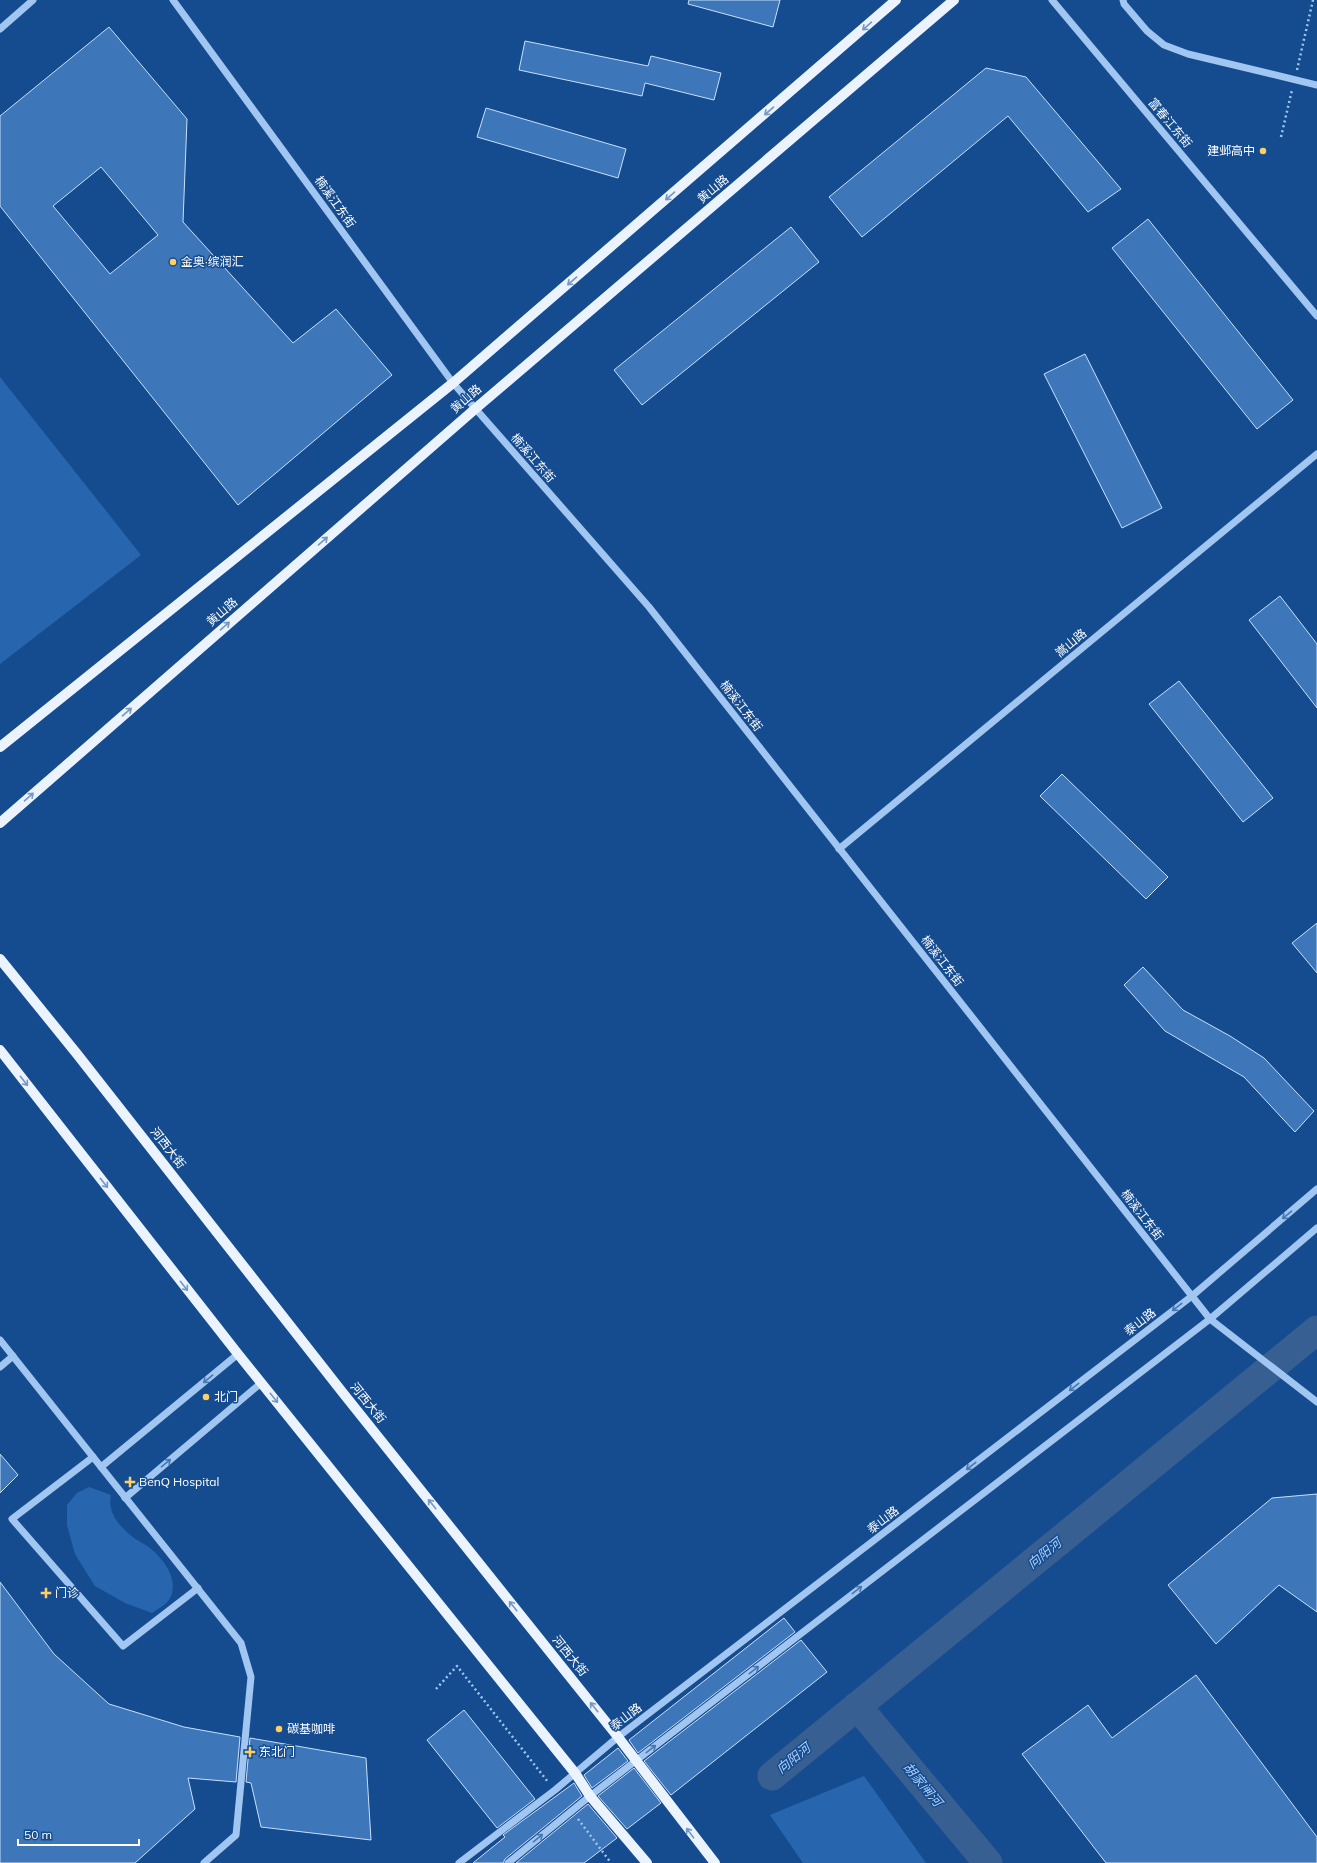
<svg xmlns="http://www.w3.org/2000/svg" width="1317" height="1863" font-family="Mulish,'Noto Sans SC',sans-serif">
  <rect width="100%" height="100%" fill="#154c90"/>
  <g fill="#2766af">
    <path d="M0,377L141,555L0,664Z"/>
    <path d="M89,1487L111,1495C107,1514 120,1527 134,1538C138,1541 143,1543 147,1546C163,1557 181,1581 169,1600C166,1605 157,1609 152,1613L125,1603L95,1586L75,1554L67,1525V1505L77,1493Z"/>
    <path d="M864,1776L926,1863H803L770,1815Z"/>
  </g>
  <g fill="none" stroke-linecap="round" stroke-linejoin="round">
    <g stroke="#375f91" stroke-width="29">
      <path d="M857,1706L988,1863"/>
      <path d="M772,1776L1317,1330"/>
    </g>
  </g>
  <g fill="#3d76b9" stroke="#c8e0fc" fill-rule="evenodd">
    <path d="M689,0H780L773,27L688,4Z"/>
    <path d="M109,27L187,119L183,222L293,343L336,309L392,375L238,505L0,206V116ZM101,167L158,235L110,274L53,206Z"/>
    <path d="M525,41L648,66L651,56L721,73L714,100L645,83L642,96L519,70Z"/>
    <path d="M986,68L1026,77L1121,189L1088,212L1008,116L862,237L829,197Z"/>
    <path d="M486,108L626,149L618,178L477,137Z"/>
    <path d="M1148,219L1293,400L1257,429L1112,248Z"/>
    <path d="M791,227L819,262L642,405L614,370Z"/>
    <path d="M1085,354L1162,508L1122,528L1044,374Z"/>
    <path d="M1280,596L1317,644V708L1249,620Z"/>
    <path d="M1179,681L1273,798L1243,822L1149,704Z"/>
    <path d="M1062,774L1168,877L1146,899L1040,796Z"/>
    <path d="M1317,923V973L1292,943Z"/>
    <path d="M1143,967L1183,1010L1230,1036L1264,1058L1314,1111L1295,1132L1244,1077L1165,1031L1124,985Z"/>
    <path d="M0,1454L18,1475L0,1493Z"/>
    <path d="M1317,1494V1612L1279,1585L1216,1644L1168,1585L1272,1498Z"/>
    <path d="M0,1582L54,1654L109,1704L184,1727L240,1737L236,1782L188,1778L195,1809L135,1863H0Z"/>
    <path d="M784,1618L795,1632L638,1753L629,1740Z"/>
    <path d="M801,1640L827,1672L671,1795L644,1761Z"/>
    <path d="M1196,1675L1317,1837V1863H1106L1022,1754L1088,1705L1112,1738Z"/>
    <path d="M464,1710L535,1799L497,1828L427,1740Z"/>
    <path d="M250,1738L366,1758L371,1840L261,1827L251,1783L246,1782Z"/>
    <path d="M618,1748L628,1761L592,1788L584,1775Z"/>
    <path d="M634,1768L661,1803L627,1829L598,1796Z"/>
    <path d="M574,1783L582,1796L505,1859L503,1863H473L505,1837L503,1835Z"/>
    <path d="M588,1804L617,1838L584,1863H516Z"/>
  </g>
  <g fill="none" stroke-linecap="round" stroke-linejoin="round">
    <g stroke="#a1c6f1" stroke-width="2.5" stroke-dasharray="2 3" stroke-linecap="butt">
      <path d="M1297,70L1313,0"/>
      <path d="M1281,137L1292,90"/>
      <path d="M436,1689L457,1666L548,1782"/>
      <path d="M578,1819L611,1863"/>
    </g>
    <g stroke="#a1c6f1" stroke-width="7">
      <path d="M173,0L453,383L649,607L1210,1319L1317,1402"/>
      <path d="M1052,0L1317,316"/>
      <path d="M1123,0L1124,4L1147,31L1164,45L1188,54L1317,85"/>
      <path d="M0,29L33,0"/>
      <path d="M839,849L1317,454"/>
      <path d="M0,1340L241,1643L251,1677L236,1835L204,1863"/>
      <path d="M0,1367L13,1356"/>
      <path d="M93,1457L12,1519L123,1646L198,1588"/>
      <path d="M101,1467L238,1354"/>
      <path d="M125,1498L261,1383"/>
      <path d="M459,1863L555,1790L618,1737L1192,1296L1317,1189"/>
      <path d="M508,1863L590,1796L1210,1319L1317,1228"/>
    </g>
    <g stroke="#ebf3ff" stroke-width="10">
      <path d="M0,747L453,383L896,0"/>
      <path d="M0,823L475,409L954,0"/>
      <path d="M0,959L77,1054L343,1393L618,1737L715,1863"/>
      <path d="M0,1050L238,1354L575,1773L590,1796L647,1863"/>
    </g>
  </g>
  <defs><path id="oneway-shaft" d="M-6 0H5M1.5-3L5.5 0L1.5 3" fill="none" stroke-width="1.6" stroke-linecap="round" stroke-linejoin="round"/></defs>
  <g stroke="#7597c2">
    <use href="#oneway-shaft" transform="translate(867 26) rotate(139)"/>
    <use href="#oneway-shaft" transform="translate(769 111) rotate(139)"/>
    <use href="#oneway-shaft" transform="translate(670 196) rotate(139)"/>
    <use href="#oneway-shaft" transform="translate(572 281) rotate(139)"/>
    <use href="#oneway-shaft" transform="translate(323 541) rotate(-41)"/>
    <use href="#oneway-shaft" transform="translate(225 626) rotate(-41)"/>
    <use href="#oneway-shaft" transform="translate(127 712) rotate(-41)"/>
    <use href="#oneway-shaft" transform="translate(29 797) rotate(-41)"/>
    <use href="#oneway-shaft" transform="translate(24 1081) rotate(52)"/>
    <use href="#oneway-shaft" transform="translate(104 1183) rotate(52)"/>
    <use href="#oneway-shaft" transform="translate(184 1286) rotate(52)"/>
    <use href="#oneway-shaft" transform="translate(274 1398) rotate(51)"/>
    <use href="#oneway-shaft" transform="translate(432 1504) rotate(-129)"/>
    <use href="#oneway-shaft" transform="translate(513 1606) rotate(-129)"/>
    <use href="#oneway-shaft" transform="translate(594 1707) rotate(-129)"/>
    <use href="#oneway-shaft" transform="translate(690 1833) rotate(-127)"/>
  </g>
  <g stroke="#4677b2">
    <use href="#oneway-shaft" transform="translate(1287 1215) rotate(140)"/>
    <use href="#oneway-shaft" transform="translate(1177 1307) rotate(142)"/>
    <use href="#oneway-shaft" transform="translate(208 1379) rotate(140)"/>
    <use href="#oneway-shaft" transform="translate(1074 1387) rotate(142)"/>
    <use href="#oneway-shaft" transform="translate(166 1463) rotate(-40)"/>
    <use href="#oneway-shaft" transform="translate(971 1466) rotate(142)"/>
    <use href="#oneway-shaft" transform="translate(857 1590) rotate(-38)"/>
    <use href="#oneway-shaft" transform="translate(754 1670) rotate(-38)"/>
    <use href="#oneway-shaft" transform="translate(651 1749) rotate(-38)"/>
    <use href="#oneway-shaft" transform="translate(538 1838) rotate(-39)"/>
  </g>
  <g fill="#ffcf61" stroke="#154c90" stroke-width="1.5">
    <circle cx="1263" cy="151" r="4"/>
    <circle cx="173" cy="262" r="4"/>
    <circle cx="206" cy="1397" r="4"/>
    <path d="M128 1476h4v4h4v4h-4v4h-4v-4h-4v-4h4z"/>
    <path d="M44 1587h4v4h4v4h-4v4h-4v-4h-4v-4h4z"/>
    <circle cx="279" cy="1729" r="4"/>
    <path d="M248 1746h4v4h4v4h-4v4h-4v-4h-4v-4h4z"/>
  </g>
  <g text-anchor="middle" stroke-width="3" stroke-linejoin="round" paint-order="stroke">
    <g font-size="12" fill="#fff" stroke="#154c90">
      <text transform="translate(1170 123) rotate(50)" y="4">富春江东街</text>
      <text transform="translate(713 189) rotate(-40)" y="4">黄山路</text>
      <text transform="translate(335 202) rotate(54)" y="4">楠溪江东街</text>
      <text transform="translate(466 399) rotate(-41)" y="4">黄山路</text>
      <text transform="translate(533 458) rotate(49)" y="4">楠溪江东街</text>
      <text transform="translate(222 612) rotate(-41)" y="4">黄山路</text>
      <text transform="translate(1071 643) rotate(-40)" y="4">嵩山路</text>
      <text transform="translate(741 706) rotate(52)" y="4">楠溪江东街</text>
      <text transform="translate(942 961) rotate(52)" y="4">楠溪江东街</text>
      <text transform="translate(168 1148) rotate(52)" y="4">河西大街</text>
      <text transform="translate(1142 1215) rotate(52)" y="4">楠溪江东街</text>
      <text transform="translate(1140 1322) rotate(-38)" y="4">泰山路</text>
      <text transform="translate(368 1403) rotate(51)" y="4">河西大街</text>
      <text transform="translate(883 1520) rotate(-38)" y="4">泰山路</text>
      <text transform="translate(570 1656) rotate(51)" y="4">河西大街</text>
      <text transform="translate(626 1717) rotate(-38)" y="4">泰山路</text>
    </g>
    <g font-size="12" fill="#fff" stroke="#154c90" text-anchor="start">
      <text x="1255" y="155" text-anchor="end">建邺高中</text>
      <text x="181" y="266">金奥·缤润汇</text>
      <text x="214" y="1401">北门</text>
      <text x="139" y="1486">BenQ Hospital</text>
      <text x="55" y="1597">门诊</text>
      <text x="287" y="1733">碳基咖啡</text>
      <text x="259" y="1756">东北门</text>
    </g>
    <g font-size="13" font-style="italic" fill="#add0f8" stroke="#154c90">
      <text transform="translate(1044 1553) rotate(-39)" y="5">向阳河</text>
      <text transform="translate(793 1758) rotate(-39)" y="5">向阳河</text>
      <text transform="translate(923 1784) rotate(50)" y="5">胡家闸河</text>
    </g>
  </g>
  <path d="M18 1839v6h121v-6" fill="none" stroke="#ffffff" stroke-width="2"/>
  <text x="24" y="1839" font-size="12" fill="#ffffff" stroke="#154c90" stroke-width="3" paint-order="stroke">50 m</text>
</svg>
